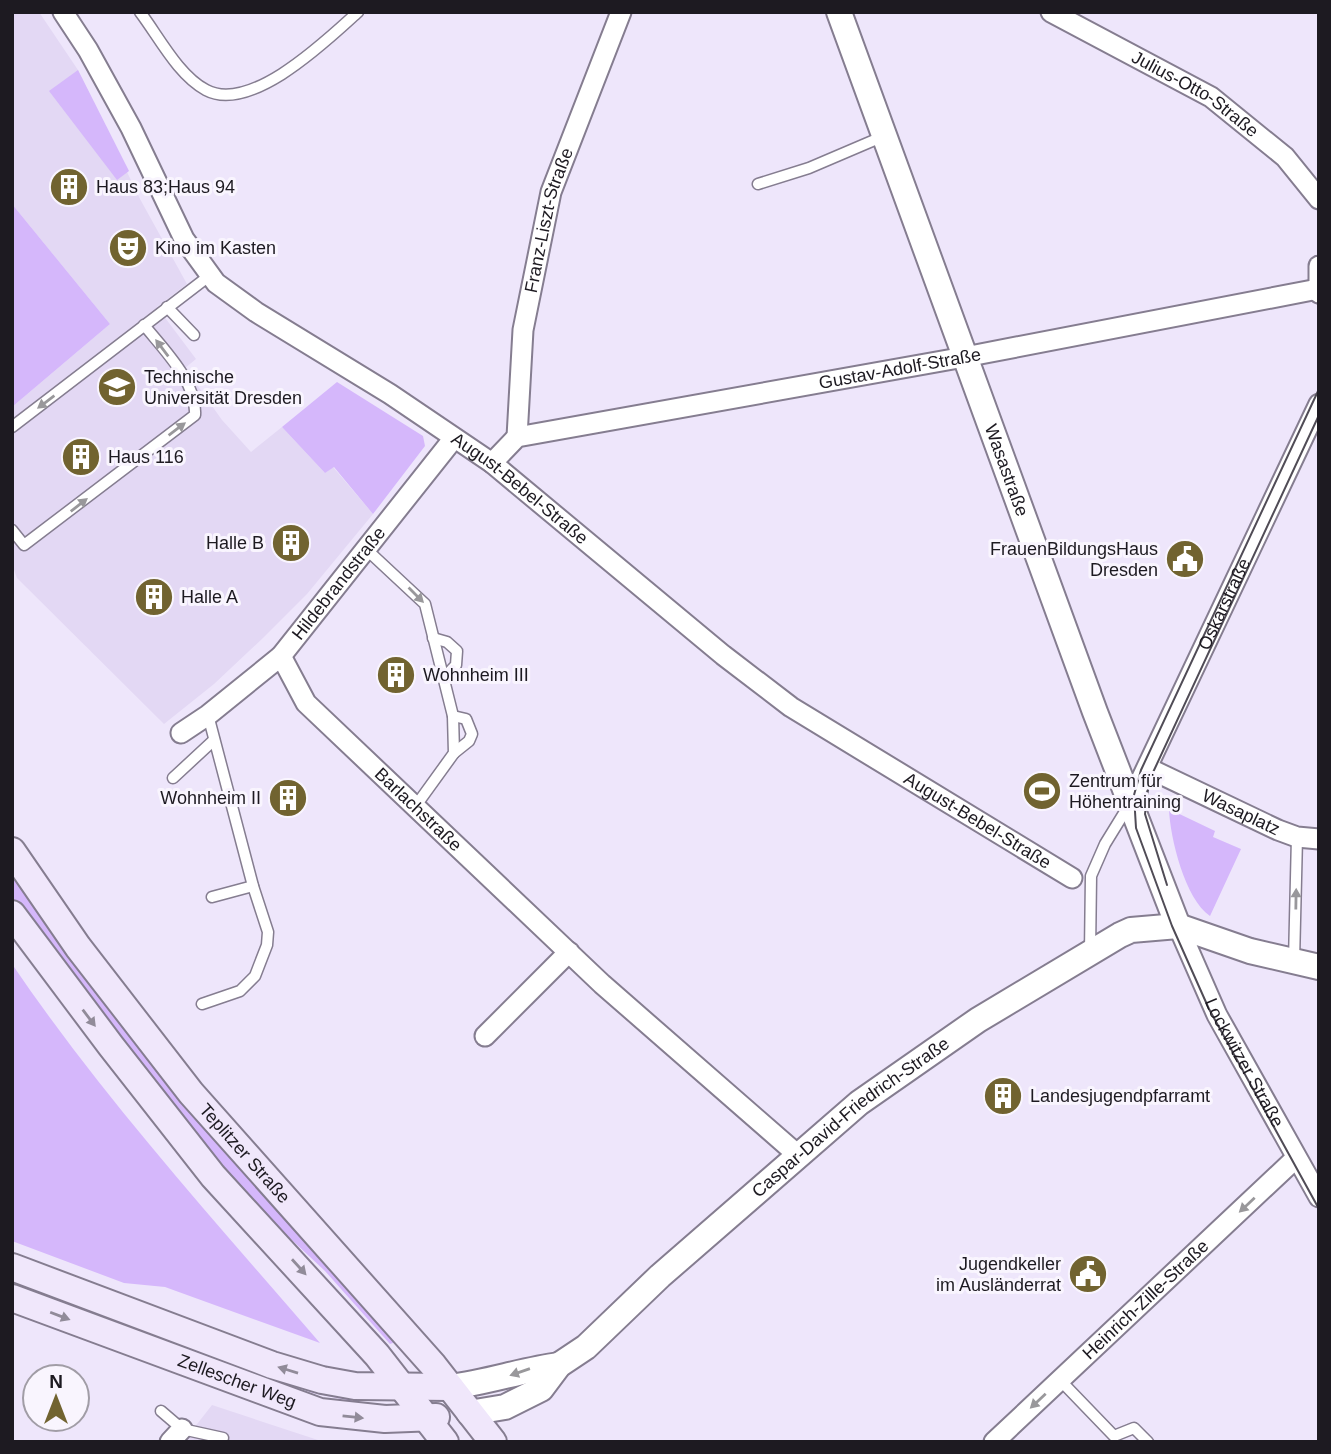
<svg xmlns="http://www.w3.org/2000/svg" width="1331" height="1454" font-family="Helvetica,sans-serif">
  <rect width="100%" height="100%" fill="#eee6fb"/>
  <g fill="#e3d8f4">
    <path d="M12,12H39L78,70L140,199L187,284L157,307L196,359L185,368L222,420L251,452L282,427L325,473L333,467L373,514L307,594L263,638L214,684L164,724L17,578L12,564V407L110,324L12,204Z"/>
    <path d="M212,1405L324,1442H183Z"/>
  </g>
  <g fill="#d5b7fb">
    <path d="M78,70L129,171L117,180L49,91Z"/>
    <path d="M12,204L110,324L12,407Z"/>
    <path d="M337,382L423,436L425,446L373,514L334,467L325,473L282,427Z"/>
    <path d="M1169,809L1215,831L1213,837L1241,849L1210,916C1185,899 1170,838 1169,809Z"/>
    <path d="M12,869L206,1128L398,1341L390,1344L325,1271L263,1213L232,1179L56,962L12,903Z"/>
    <path d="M12,964C103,1098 214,1220 320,1343L165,1287L124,1283L12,1241Z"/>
    <path d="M12,1278L349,1395L352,1401L313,1393L12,1283Z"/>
  </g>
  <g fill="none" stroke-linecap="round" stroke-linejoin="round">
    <g stroke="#857d90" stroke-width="13">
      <g id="service">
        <path d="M140,12C159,37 178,75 206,90C251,114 327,40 358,12"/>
        <path d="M758,184L809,168L884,136"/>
        <path d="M167,307L194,335"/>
        <path d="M12,427L209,276"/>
        <path d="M12,530L24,545L195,415C197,382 164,350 144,325"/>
        <path d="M366,549L425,604L453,716L454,753L415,807"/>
        <path d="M433,638L447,642L457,651L456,665L443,679"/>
        <path d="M453,716L466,719L472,734L469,741L454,753"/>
        <path d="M173,778L214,740"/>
        <path d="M212,897L253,886"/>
        <path d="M1090,952L1091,876L1105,844L1129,805"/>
        <path d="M1294,961L1297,837"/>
        <path d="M202,1004L240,991L255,976L267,945L268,932L253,886L208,715"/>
        <path d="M1060,1380L1114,1436L1134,1428L1148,1442"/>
        <path d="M161,1411L182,1429L223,1438"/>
      </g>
    </g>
    <g stroke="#857d90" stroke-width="23">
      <g id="minor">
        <path id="s1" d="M63,12L88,50L131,128L184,239L216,283L256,312L390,394L492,463L723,655L791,707L1072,878"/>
        <path id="s2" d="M1051,12L1211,97L1285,157L1319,199"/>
        <path d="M1319,266V293"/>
        <path id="s3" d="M517,437L523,330L551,192L621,12"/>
        <path id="s4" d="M492,463L517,437L970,356L1318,289"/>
        <path id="s5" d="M281,656L306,703L602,984L799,1156"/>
        <path id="s6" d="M181,733L208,715L281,656L454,438"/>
        <path id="s7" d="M1148,768L1278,830L1297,837L1319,839"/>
        <path id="s8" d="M1130,803L1319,404"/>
        <path id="s9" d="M1178,926L1217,1015L1319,1197"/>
        <path d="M485,1036L569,952"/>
        <path d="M170,1442L182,1429"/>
        <path id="s10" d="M994,1442L1296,1158"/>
      </g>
    </g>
    <g stroke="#857d90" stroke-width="28">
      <g id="tertiary">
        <path id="s11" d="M839,12L1095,712L1178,926"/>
        <path d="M450,1387C488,1382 522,1370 559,1365"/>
        <path id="s12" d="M469,1413L505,1407L541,1389L559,1365L586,1347L660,1276L859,1103L978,1020L1120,935L1131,930L1178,926L1250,951L1319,967"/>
      </g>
    </g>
    <g stroke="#857d90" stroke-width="30">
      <g id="secondary">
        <path id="s13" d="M12,851L78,947L191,1093L433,1365L493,1442"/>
        <path d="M12,914L111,1046L213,1176L377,1355L445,1442"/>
        <path d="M12,1267L272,1365L322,1380L355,1386L450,1387"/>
        <path id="s14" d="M12,1298L320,1412L385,1419L436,1417"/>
      </g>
    </g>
    <use href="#service" stroke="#fff" stroke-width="10"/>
    <use href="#minor" stroke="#fff" stroke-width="19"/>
    <use href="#tertiary" stroke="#fff" stroke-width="24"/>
    <use href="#secondary" stroke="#f0e7fb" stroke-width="26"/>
    <g stroke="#504c56" stroke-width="2">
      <path d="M1319,389L1141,770L1134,795L1136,828L1172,926L1209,1009L1319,1209"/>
      <path d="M1167,885L1145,814L1149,781L1319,415"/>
    </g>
  </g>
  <defs><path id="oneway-solid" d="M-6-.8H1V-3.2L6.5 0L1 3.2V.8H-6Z" transform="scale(1.75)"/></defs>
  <g fill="#99989b">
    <use href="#oneway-solid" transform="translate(162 348) rotate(-127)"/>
    <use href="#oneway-solid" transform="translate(46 402) rotate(143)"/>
    <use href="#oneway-solid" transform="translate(177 429) rotate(-37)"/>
    <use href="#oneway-solid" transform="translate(79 505) rotate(-38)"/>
    <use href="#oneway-solid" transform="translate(416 595) rotate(45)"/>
    <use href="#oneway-solid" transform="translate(1296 899) rotate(-89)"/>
    <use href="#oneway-solid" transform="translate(1247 1205) rotate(137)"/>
    <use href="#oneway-solid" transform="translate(520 1372) rotate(161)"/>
    <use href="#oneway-solid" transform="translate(1038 1401) rotate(137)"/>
  </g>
  <g fill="#918b99">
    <use href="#oneway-solid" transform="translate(89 1018) rotate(53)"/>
    <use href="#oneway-solid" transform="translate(299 1267) rotate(48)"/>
    <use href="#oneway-solid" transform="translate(60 1316) rotate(21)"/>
    <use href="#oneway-solid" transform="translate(288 1370) rotate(-163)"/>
    <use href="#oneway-solid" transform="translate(353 1417) rotate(6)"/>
  </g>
  <defs>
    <g id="building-disc" transform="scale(2.0125)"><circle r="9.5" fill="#716330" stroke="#f9f5fe"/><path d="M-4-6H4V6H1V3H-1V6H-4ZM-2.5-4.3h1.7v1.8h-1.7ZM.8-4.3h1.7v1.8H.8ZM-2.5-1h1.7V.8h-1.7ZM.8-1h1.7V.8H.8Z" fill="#fff"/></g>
    <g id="theatre-disc" transform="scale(2.0125)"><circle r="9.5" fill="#716330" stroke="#f9f5fe"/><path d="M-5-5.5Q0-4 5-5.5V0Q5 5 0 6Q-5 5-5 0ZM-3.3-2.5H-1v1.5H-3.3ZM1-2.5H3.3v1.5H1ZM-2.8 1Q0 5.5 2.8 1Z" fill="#fff"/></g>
    <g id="university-disc" transform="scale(2.0125)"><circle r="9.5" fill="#716330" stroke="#f9f5fe"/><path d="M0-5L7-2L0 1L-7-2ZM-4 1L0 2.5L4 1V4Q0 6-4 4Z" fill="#fff"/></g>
    <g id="civic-disc" transform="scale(2.0125)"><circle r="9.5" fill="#716330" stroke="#f9f5fe"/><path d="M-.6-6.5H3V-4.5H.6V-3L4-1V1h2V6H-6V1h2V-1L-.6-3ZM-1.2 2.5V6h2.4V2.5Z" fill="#fff"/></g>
    <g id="stadium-disc" transform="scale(2.0125)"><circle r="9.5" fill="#716330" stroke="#f9f5fe"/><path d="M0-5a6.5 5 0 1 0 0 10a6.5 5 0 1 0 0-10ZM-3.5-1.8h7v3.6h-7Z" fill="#fff"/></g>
  </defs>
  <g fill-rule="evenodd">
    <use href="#building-disc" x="69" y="187"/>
    <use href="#theatre-disc" x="128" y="248"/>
    <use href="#university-disc" x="117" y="387"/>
    <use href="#building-disc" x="81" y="457"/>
    <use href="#building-disc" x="291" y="543"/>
    <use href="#civic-disc" x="1185" y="559"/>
    <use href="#building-disc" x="154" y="597"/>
    <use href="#building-disc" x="396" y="675"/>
    <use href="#stadium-disc" x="1042" y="791"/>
    <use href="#building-disc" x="288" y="798"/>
    <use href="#building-disc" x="1003" y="1096"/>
    <use href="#civic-disc" x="1088" y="1274"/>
  </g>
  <g text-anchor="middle" stroke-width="6" stroke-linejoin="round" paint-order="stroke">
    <g font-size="18" fill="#1d1a21" stroke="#f9f5fe">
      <text dy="6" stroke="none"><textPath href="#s2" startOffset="166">Julius-Otto-Straße</textPath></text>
      <text dy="6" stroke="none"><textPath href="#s3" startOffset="220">Franz-Liszt-Straße</textPath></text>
      <text dy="6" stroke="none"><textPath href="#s4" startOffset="425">Gustav-Adolf-Straße</textPath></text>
      <text dy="6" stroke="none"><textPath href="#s11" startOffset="488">Wasastraße</textPath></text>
      <text dy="6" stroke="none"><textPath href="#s1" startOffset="679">August-Bebel-Straße</textPath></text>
      <text dy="6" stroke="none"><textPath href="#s6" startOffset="219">Hildebrandstraße</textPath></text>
      <text dy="6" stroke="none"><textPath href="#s8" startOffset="220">Oskarstraße</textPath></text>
      <text dy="6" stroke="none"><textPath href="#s5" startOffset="208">Barlachstraße</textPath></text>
      <text dy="6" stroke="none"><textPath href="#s7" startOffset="103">Wasaplatz</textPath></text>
      <text dy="6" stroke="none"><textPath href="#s1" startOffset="1246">August-Bebel-Straße</textPath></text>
      <text dy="6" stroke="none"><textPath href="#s9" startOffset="152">Lockwitzer Straße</textPath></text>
      <text dy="6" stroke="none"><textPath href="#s12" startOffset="490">Caspar-David-Friedrich-Straße</textPath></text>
      <text dy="6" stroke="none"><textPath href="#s13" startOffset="382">Teplitzer Straße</textPath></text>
      <text dy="6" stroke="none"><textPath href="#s10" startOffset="208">Heinrich-Zille-Straße</textPath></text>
      <text dy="6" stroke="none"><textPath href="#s14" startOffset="240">Zellescher Weg</textPath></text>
    </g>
    <g font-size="18" fill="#1d1a21" stroke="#f9f5fe" text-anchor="start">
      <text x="96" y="193">Haus 83;Haus 94</text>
      <text x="155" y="254">Kino im Kasten</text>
      <text x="144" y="383">Technische<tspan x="144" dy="21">Universität Dresden</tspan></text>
      <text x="108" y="463">Haus 116</text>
      <text x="264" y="549" text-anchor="end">Halle B</text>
      <text x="1158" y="555" text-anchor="end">FrauenBildungsHaus<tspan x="1158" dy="21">Dresden</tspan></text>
      <text x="181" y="603">Halle A</text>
      <text x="423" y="681">Wohnheim III</text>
      <text x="1069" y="787">Zentrum für<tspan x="1069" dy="21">Höhentraining</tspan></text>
      <text x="261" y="804" text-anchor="end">Wohnheim II</text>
      <text x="1030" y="1102">Landesjugendpfarramt</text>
      <text x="1061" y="1270" text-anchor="end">Jugendkeller<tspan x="1061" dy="21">im Ausländerrat</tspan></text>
    </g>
  </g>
  <rect width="1331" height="1454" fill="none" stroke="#1d1a21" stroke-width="28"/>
  <g transform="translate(56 1398)"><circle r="33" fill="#f9f5fe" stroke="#a19da6" stroke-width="2"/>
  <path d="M0-5L12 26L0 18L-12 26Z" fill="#716330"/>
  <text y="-10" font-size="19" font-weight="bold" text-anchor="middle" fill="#1d1a21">N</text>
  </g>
</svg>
